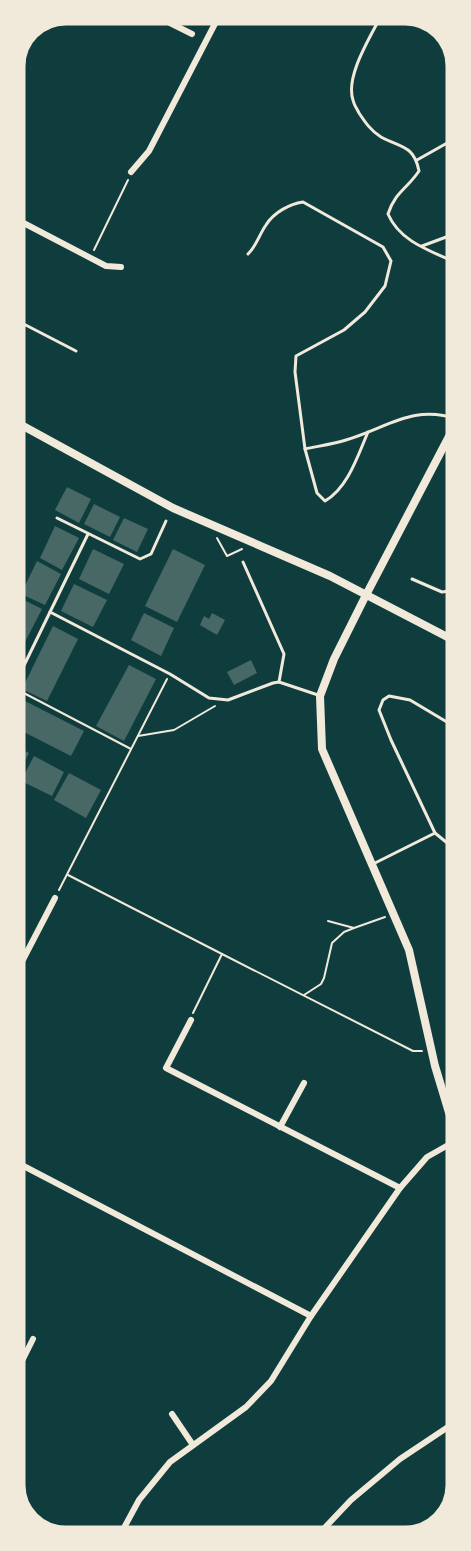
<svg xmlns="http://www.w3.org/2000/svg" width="471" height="1551" font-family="'Varela Round',sans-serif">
  <rect width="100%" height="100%" fill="#0f3d3e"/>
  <g fill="#486865">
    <path d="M67,487L91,499L79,523L55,510Z"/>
    <path d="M94,504L120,517L110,537L84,524Z"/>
    <path d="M124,518L148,529L137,552L113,540Z"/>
    <path d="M55,526L79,538L62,570L40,558Z"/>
    <path d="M93,549L124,564L109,594L79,579Z"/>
    <path d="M173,549L205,565L177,622L145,606Z"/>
    <path d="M37,561L61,574L45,605L21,594Z"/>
    <path d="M74,584L107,600L93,627L61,611Z"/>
    <path d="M18,597L42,609L25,642L14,636V606Z"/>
    <path d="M144,613L174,628L161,656L131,640Z"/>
    <path d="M212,613L225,620L217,635L200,625L204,616L209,619Z"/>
    <path d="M53,626L78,639L47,701L22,689Z"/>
    <path d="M14,641L24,646L14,665Z"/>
    <path d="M251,660L257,673L234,685L227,672Z"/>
    <path d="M129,665L156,679L124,741L96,726Z"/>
    <path d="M25,701L84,731L71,756L14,727V721Z"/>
    <path d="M14,746L29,753L16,778L14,777Z"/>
    <path d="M34,756L64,772L52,796L21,781Z"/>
    <path d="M69,773L101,790L86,818L54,800Z"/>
  </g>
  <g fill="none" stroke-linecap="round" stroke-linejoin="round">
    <g stroke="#f1e9da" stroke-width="2">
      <path d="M94,250L128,180"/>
      <path d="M217,538L227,556L242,549"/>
      <path d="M18,690L131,749"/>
      <path d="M138,736L174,730L215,706"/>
      <path d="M68,875L222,954L193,1013"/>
      <path d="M59,890L167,679"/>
      <path d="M328,921L354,928L385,917"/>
      <path d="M222,954L413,1051H422"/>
      <path d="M304,995L321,984L324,978L332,943L344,932L354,928"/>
    </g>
    <g stroke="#f1e9da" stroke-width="3">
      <path d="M382,14C371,36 345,76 353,100C354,105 357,109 359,113C365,122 371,131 381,137C401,148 414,145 419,171C407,189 395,192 388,214C400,242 431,251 457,263"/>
      <path d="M417,160L456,138"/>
      <path d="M422,246L457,233"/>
      <path d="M248,254C257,245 259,235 266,225C274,212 290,204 303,202L383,247L391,261L385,286L365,312L344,330L296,356L295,372L305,449C319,446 333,444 346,440C387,428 413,404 457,419"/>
      <path d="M14,319L76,351"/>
      <path d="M305,449L317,493L325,501C348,488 358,455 368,432"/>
      <path d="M57,518L140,559L151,554L166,521"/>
      <path d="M243,562L284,654L279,682L318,695"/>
      <path d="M412,579L442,592L457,590"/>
      <path d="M50,612L170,674L209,698L228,700L273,683L279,682"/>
      <path d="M452,638L457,624"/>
      <path d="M14,686L88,534"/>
      <path d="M435,833L391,740L379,710L383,700L389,696L410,700L457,728"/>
      <path d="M373,864L435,833L457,851"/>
    </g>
    <g stroke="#f1e9da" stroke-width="6">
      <path d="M152,14L192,34"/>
      <path d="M131,172L149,151L220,14"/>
      <path d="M14,218L106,266L121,267"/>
      <path d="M14,977L55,898"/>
      <path d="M191,1020L166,1068L400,1188"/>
      <path d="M280,1127L304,1083"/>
      <path d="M14,1161L311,1316"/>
      <path d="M15,1375L33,1339"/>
      <path d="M172,1414L193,1445"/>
      <path d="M119,1537L139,1500L170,1462L246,1407L271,1381L311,1316L400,1188L427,1157L457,1140"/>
      <path d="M316,1537L351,1500L400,1459L457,1421"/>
    </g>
    <path stroke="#f1e9da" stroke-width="8" d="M457,421L366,595L334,659L320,696L322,749L409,950L435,1066L457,1139"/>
    <path stroke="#f1e9da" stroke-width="8" d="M14,421L173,508L330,576L457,642"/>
  </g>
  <path d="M0 0H471V1551H0ZM66 24H405A42 42 0 0 1 447 66V1485A42 42 0 0 1 405 1527H66A42 42 0 0 1 24 1485V66A42 42 0 0 1 66 24Z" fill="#f1e9da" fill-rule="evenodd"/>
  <path fill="none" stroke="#f1e9da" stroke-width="3" d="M66 24H405A42 42 0 0 1 447 66V1485A42 42 0 0 1 405 1527H66A42 42 0 0 1 24 1485V66A42 42 0 0 1 66 24Z"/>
</svg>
